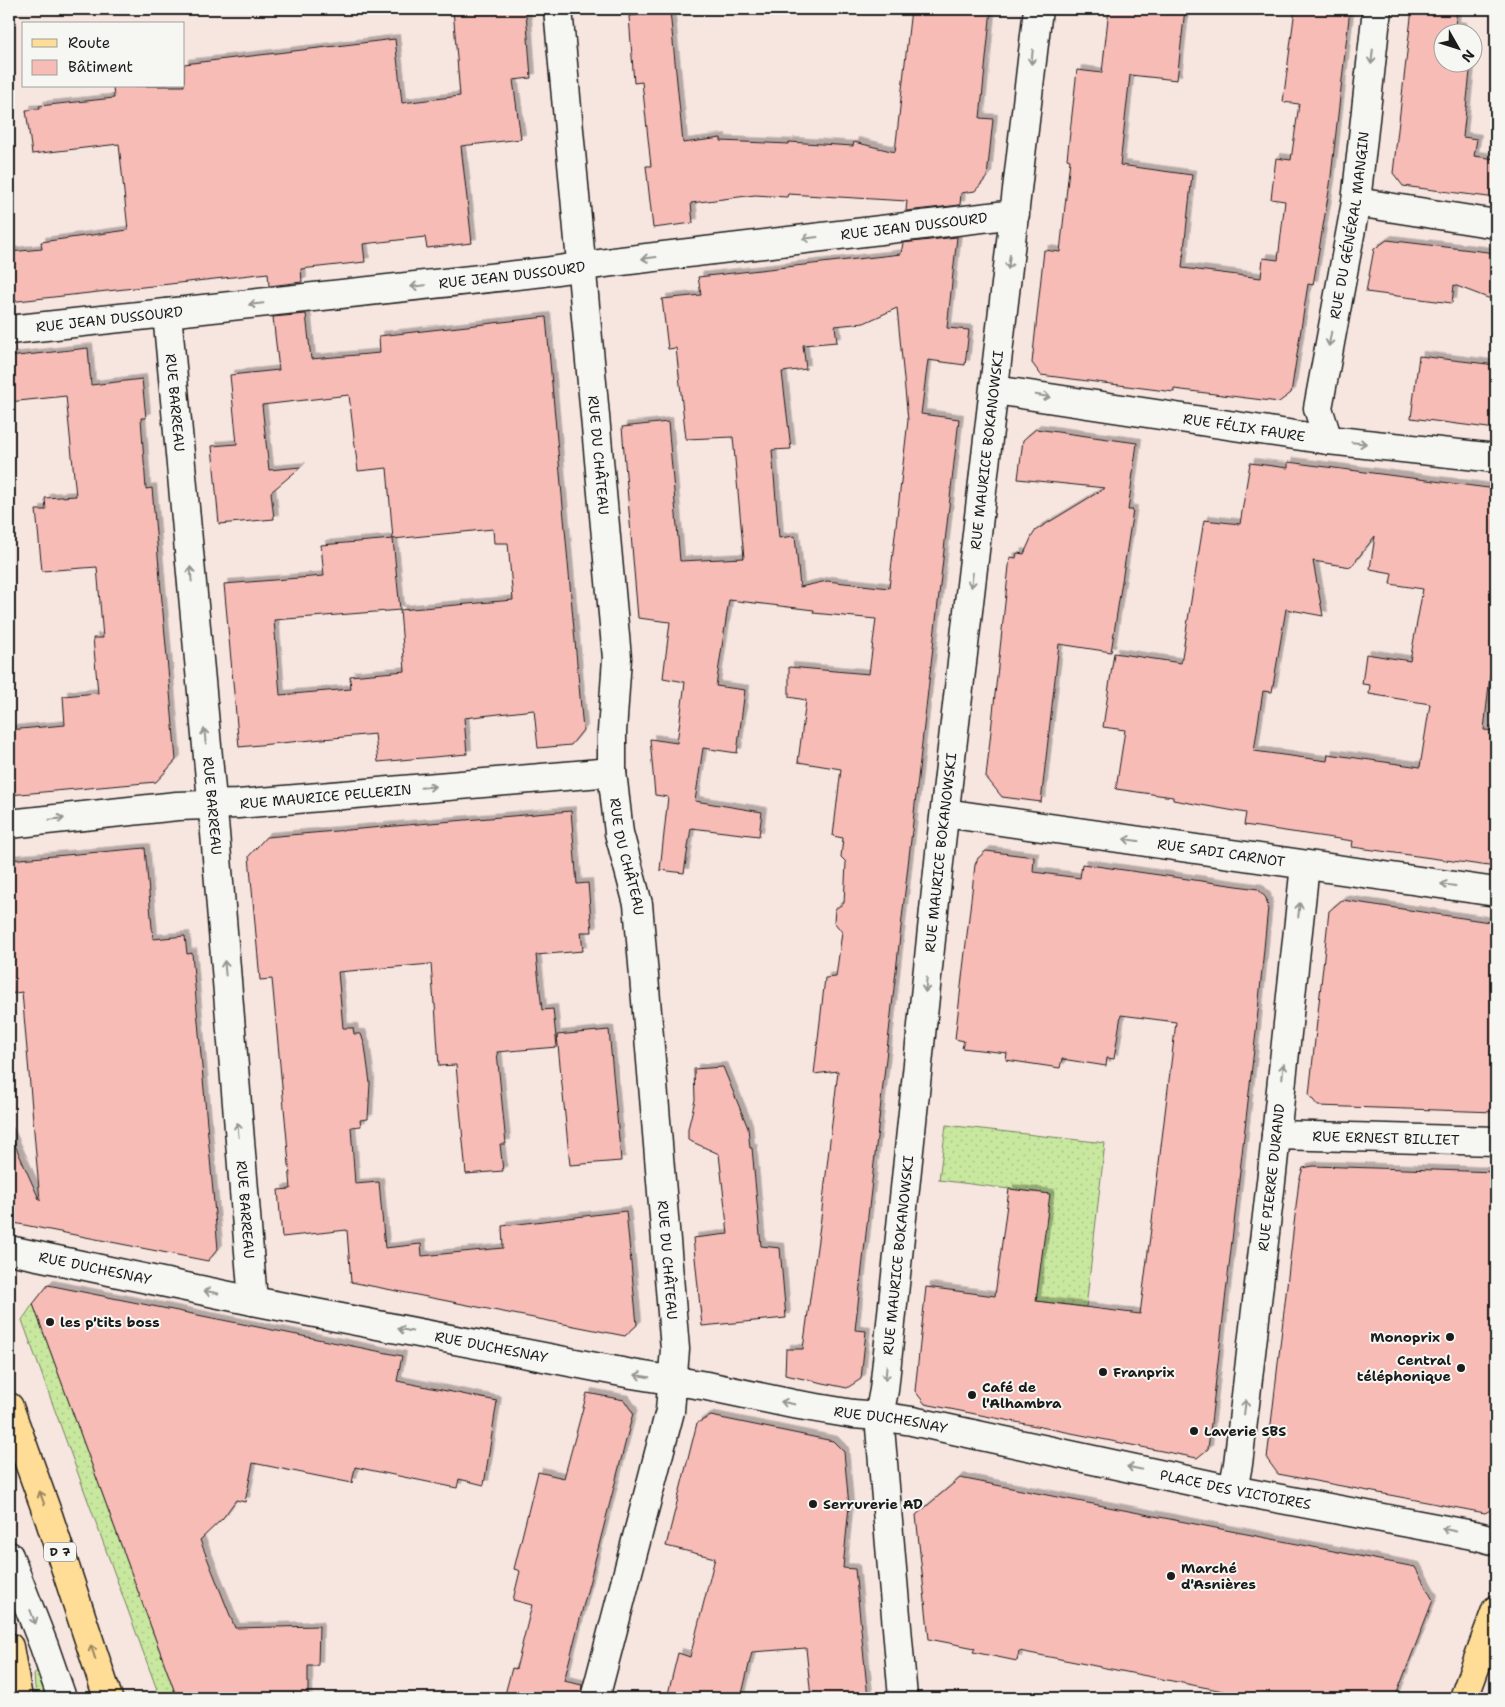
<svg xmlns="http://www.w3.org/2000/svg" width="1505" height="1707" font-family="'Shantell Sans',sans-serif">
  <defs>
    <pattern id="grass-dots" width="8" height="8" patternUnits="userSpaceOnUse" patternTransform="scale(1.25)"><rect width="8" height="8" fill="#c9e89f"/><path d="M2 2h.1M6 6h.1" fill="none" stroke="#acc688" stroke-width="1.8" stroke-linecap="round"/></pattern>
    <filter id="shadow"><feDropShadow dx="4.5" dy="-4.5" stdDeviation="0" flood-color="#0004"/></filter>
  </defs>
  <rect width="100%" height="100%" fill="#f7e5e0"/>
  <filter id="ink" filterUnits="userSpaceOnUse"><feTurbulence type="fractalNoise" baseFrequency=".02" numOctaves="2"/><feDisplacementMap in="SourceGraphic" scale="10" xChannelSelector="R" yChannelSelector="G"/><feConvolveMatrix kernelMatrix="1 2 1 2 8 2 1 2 1" color-interpolation-filters="sRGB"/></filter>
  <g filter="url(#ink)">
    <g fill="url(#grass-dots)" stroke="#72825e">
      <path d="M946,1125L1105,1143L1086,1307L1036,1301L1049,1194L939,1180Z"/>
      <path d="M33,1304L177,1698H160L22,1320Z"/>
      <path d="M37,1671H39L50,1698H36L34,1675Z"/>
    </g>
    <g fill="#f8bcb7" stroke="#1c1c1c" fill-rule="evenodd" filter="url(#shadow)">
      <path d="M453,9H525L527,24L531,78L513,80L521,139L461,146L472,243L427,248L425,237L363,244L365,262L301,269L302,282L269,286L268,273L9,302V252L42,249L41,242L128,230L119,144L32,154L26,110L40,109L39,106L114,98L113,86H184V64L395,39L402,103L460,96Z"/>
      <path d="M911,9H991L980,118L993,119L987,177L975,191L961,193L960,205L906,211L907,201L788,194L787,197L755,195L691,203L693,223L653,228L646,166H651L642,82L634,83L629,16L670,11L683,143L721,138V141L789,144V142L853,146L854,142L895,152Z"/>
      <path d="M1109,9H1185L1177,80L1130,75L1120,165L1192,175L1182,268L1261,278L1263,258L1278,260L1285,201L1271,199L1276,158L1291,160L1299,104L1283,102L1295,9H1350L1330,185L1313,285L1308,284L1291,393L1279,402L1174,389V392L1041,375L1032,363L1044,250L1060,252L1070,160L1067,159L1077,70L1102,73Z"/>
      <path d="M1412,9H1457L1455,26L1462,27V32H1442V62H1471L1463,137L1477,139L1474,156L1496,159V198L1403,186L1393,173Z"/>
      <path d="M957,237L947,328L969,330L965,365L928,360L921,414L959,419L855,1330L866,1331L861,1379L847,1388L785,1375L786,1349H803L821,1218L838,1071L814,1074L825,978L836,977L842,932L834,922L835,909L844,903L846,862L841,857L843,838L833,836L841,769L798,762L806,700L789,697V667L869,674L876,619L813,613L814,610L729,600L716,686L745,690L737,753L703,748L695,801L762,812L759,836L691,828L684,873L660,870L668,797L655,795L650,739L677,743L685,682L663,678L670,622L638,618L622,427L668,422L680,561L744,558L733,437L686,439L676,348L668,349L662,299L701,295L698,277L901,254L903,243ZM897,308L908,420L889,588L827,581L800,587L795,536L779,538L772,450L791,449L782,372L806,369L803,345L837,342L835,326L864,323Z"/>
      <path d="M1387,240L1496,253V301L1454,285L1452,303L1366,292L1374,249Z"/>
      <path d="M306,314L311,359L380,353L379,336L546,317L583,730L571,745L538,748L534,710L464,718L467,754L378,762L375,734L239,747L224,584L324,576L321,545L393,539L387,468L358,471L349,395L262,405L269,470L301,467L271,492L274,519L219,524L212,446L237,444L230,375L279,370L273,317ZM493,529L494,543H508L513,600L400,610L393,539ZM400,610L405,671L350,676L351,689L280,695L274,620Z"/>
      <path d="M88,348L91,385L142,379L146,418H141L146,489L152,488L176,760L156,782L9,795V730L65,725L63,696L98,693L93,638H103L97,567L42,571L36,510H46L45,498L76,496L66,396L9,402V357Z"/>
      <path d="M1419,356L1496,365V429L1411,418Z"/>
      <path d="M1036,429L1137,443L1128,510H1133L1111,652L1059,644L1041,802L1002,797L986,777L1010,557L1016,558L1017,553L1024,554L1032,536L1036,530L1105,488L1018,479L1023,440Z"/>
      <path d="M1288,462L1496,489V639H1494L1484,730L1496,731V867L1352,847L1353,841L1244,825L1246,813L1173,800V797L1116,789L1125,730L1103,727L1114,653L1181,663L1204,520L1240,524L1250,463L1288,468ZM1375,536L1370,569L1392,573L1390,584L1423,589L1410,661L1366,654L1362,684L1370,685L1369,694L1430,704L1420,767L1328,754L1327,761L1254,751L1263,691L1272,692L1286,609L1323,616L1313,561L1351,567Z"/>
      <path d="M571,811L577,884L588,883L592,932H581L583,951L536,955L542,1010L553,1009L557,1047L497,1052L506,1144H500L503,1171L466,1174L456,1065L439,1066L435,1004H434L431,964L338,972L343,1028H353L354,1034H361L365,1046L370,1083L368,1119L360,1120L361,1126L351,1127L355,1184L379,1182L385,1248L421,1244L422,1256L503,1248L502,1226L626,1211L637,1325L625,1336L351,1282L347,1230L282,1237L278,1190L291,1189L287,1140L272,979L260,980L249,856L266,837Z"/>
      <path d="M145,848L153,939L185,936L187,954L192,953L218,1249L208,1261L9,1222V1132L40,1201L22,992L9,994V860Z"/>
      <path d="M986,851L1034,857L1033,872L1080,878L1082,864L1258,889L1266,898L1268,907L1256,1032L1208,1449L1197,1458L925,1404L915,1391L926,1287L995,1296L1009,1189L1050,1194L1036,1301L1140,1314L1152,1221L1176,1022L1121,1015L1114,1059L1107,1058L1106,1066L1062,1059L1060,1068L1006,1060L1007,1053L962,1048L964,1041L955,1039L975,865L978,858Z"/>
      <path d="M1342,900L1496,923V1112L1318,1106L1309,1095L1329,911Z"/>
      <path d="M609,1030L621,1161L570,1165L557,1035Z"/>
      <path d="M723,1067L748,1128L750,1148H752L761,1246L780,1248L786,1318L702,1326L693,1238L728,1234L719,1154L688,1140V1129L695,1100L694,1069Z"/>
      <path d="M1313,1166L1496,1172V1507L1485,1513L1278,1474L1267,1459L1299,1181L1303,1168Z"/>
      <path d="M48,1285L402,1356L397,1381L497,1401L484,1485L459,1479L457,1488L355,1467L352,1483L253,1463L245,1502L236,1500L223,1518L200,1540L235,1628L319,1626L318,1666H308V1698H177L33,1304Z"/>
      <path d="M587,1393L624,1400L633,1413L564,1681L582,1685L580,1698H504L512,1668L516,1669L532,1605L513,1600L520,1571L514,1569L538,1472L564,1478Z"/>
      <path d="M711,1416L833,1441L844,1452L849,1506L843,1568L855,1569L868,1698H811L806,1648L752,1652L741,1698H667L678,1653L690,1657L715,1558L666,1546L697,1423Z"/>
      <path d="M960,1478L1415,1567L1433,1600L1395,1698H1259L1019,1651L1017,1661L973,1652L975,1648L929,1639L916,1515Z"/>
    </g>
    <g fill="none" stroke-linecap="round" stroke-linejoin="round">
      <g stroke="#1c1c1c" stroke-width="31">
        <g id="minor">
          <path id="s1" d="M558,9L617,658L612,732V772L619,833L638,904L675,1349L670,1411L595,1698"/>
          <path d="M1356,202L1496,224"/>
          <path id="s2" d="M167,313L215,833L253,1301"/>
          <path id="s3" d="M9,330L544,272L613,262L1015,214"/>
          <path id="s4" d="M995,390L1328,440L1496,458"/>
          <path id="s5" d="M1328,440L1318,408L1356,202L1377,9"/>
          <path id="s6" d="M945,813L1496,892"/>
          <path id="s7" d="M9,824L177,806L238,804L612,772"/>
          <path id="s8" d="M1276,1135L1496,1141"/>
          <path id="s9" d="M9,1250L253,1301L632,1374L707,1386L793,1404L853,1414L879,1416L912,1421L1233,1490L1478,1536L1496,1541"/>
          <path id="s10" d="M1233,1490L1238,1464L1272,1173L1305,865"/>
          <path d="M9,1556L44,1646L62,1698"/>
          <path id="s11" d="M903,1698L879,1416L884,1390L941,843L1038,9"/>
        </g>
      </g>
      <g stroke="#1c1c1c" stroke-width="31">
        <g id="major">
          <path d="M9,1407L49,1518L108,1698"/>
          <path d="M9,1647L18,1698"/>
          <path d="M1464,1698L1496,1610"/>
        </g>
      </g>
      <use href="#minor" stroke="#f6f6f2" stroke-width="28"/>
      <use href="#major" stroke="#ffdd96" stroke-width="28"/>
    </g>
    <defs><path id="oneway-shaft" d="M-6 0H5M1.5-3L5.5 0L1.5 3" fill="none" stroke-width="1.6" stroke-linecap="round" stroke-linejoin="round" transform="scale(1.25)"/></defs>
    <g stroke="#949492">
      <use href="#oneway-shaft" transform="translate(1032 57) rotate(96)"/>
      <use href="#oneway-shaft" transform="translate(1372 57) rotate(96)"/>
      <use href="#oneway-shaft" transform="translate(810 238) rotate(173)"/>
      <use href="#oneway-shaft" transform="translate(649 258) rotate(173)"/>
      <use href="#oneway-shaft" transform="translate(1009 262) rotate(97)"/>
      <use href="#oneway-shaft" transform="translate(418 286) rotate(174)"/>
      <use href="#oneway-shaft" transform="translate(256 304) rotate(174)"/>
      <use href="#oneway-shaft" transform="translate(1330 339) rotate(100)"/>
      <use href="#oneway-shaft" transform="translate(1043 396) rotate(9)"/>
      <use href="#oneway-shaft" transform="translate(1359 443) rotate(5)"/>
      <use href="#oneway-shaft" transform="translate(191 574) rotate(-95)"/>
      <use href="#oneway-shaft" transform="translate(972 580) rotate(96)"/>
      <use href="#oneway-shaft" transform="translate(205 736) rotate(-95)"/>
      <use href="#oneway-shaft" transform="translate(428 787) rotate(-5)"/>
      <use href="#oneway-shaft" transform="translate(57 819) rotate(-6)"/>
      <use href="#oneway-shaft" transform="translate(1131 840) rotate(-172)"/>
      <use href="#oneway-shaft" transform="translate(1448 885) rotate(-172)"/>
      <use href="#oneway-shaft" transform="translate(1299 910) rotate(-84)"/>
      <use href="#oneway-shaft" transform="translate(225 968) rotate(-95)"/>
      <use href="#oneway-shaft" transform="translate(926 985) rotate(96)"/>
      <use href="#oneway-shaft" transform="translate(1283 1071) rotate(-84)"/>
      <use href="#oneway-shaft" transform="translate(238 1130) rotate(-95)"/>
      <use href="#oneway-shaft" transform="translate(211 1292) rotate(-168)"/>
      <use href="#oneway-shaft" transform="translate(405 1330) rotate(-169)"/>
      <use href="#oneway-shaft" transform="translate(886 1373) rotate(96)"/>
      <use href="#oneway-shaft" transform="translate(642 1376) rotate(-171)"/>
      <use href="#oneway-shaft" transform="translate(788 1403) rotate(-169)"/>
      <use href="#oneway-shaft" transform="translate(1245 1407) rotate(-83)"/>
      <use href="#oneway-shaft" transform="translate(1134 1468) rotate(-168)"/>
      <use href="#oneway-shaft" transform="translate(1449 1530) rotate(-169)"/>
      <use href="#oneway-shaft" transform="translate(33 1617) rotate(69)"/>
    </g>
    <g stroke="#99865f">
      <use href="#oneway-shaft" transform="translate(42 1498) rotate(-110)"/>
      <use href="#oneway-shaft" transform="translate(93 1652) rotate(-108)"/>
    </g>
  </g>
  <g fill="#1c1c1c" stroke="#f6f6f2" stroke-width="2">
    <circle cx="50" cy="1322" r="5"/>
    <circle cx="1450" cy="1337" r="5"/>
    <circle cx="1461" cy="1368" r="5"/>
    <circle cx="1103" cy="1372" r="5"/>
    <circle cx="972" cy="1395" r="5"/>
    <circle cx="1194" cy="1431" r="5"/>
    <circle cx="813" cy="1504" r="5"/>
    <circle cx="1171" cy="1576" r="5"/>
  </g>
  <g text-anchor="middle" stroke-width="4" stroke-linejoin="round" paint-order="stroke">
    <rect fill="#f6f6f2" stroke="#5d5d5c" stroke-width="1" x="44" y="1542.5" width="32" height="19" rx="4"/>
    <g font-size="12" font-weight="bold" fill="#1c1c1c">
      <text x="60" y="1556">D 7</text>
    </g>
    <g font-size="14" fill="#1c1c1c" stroke="#f6f6f2">
      <text dy="5" stroke="none"><textPath href="#s3" startOffset="911">RUE JEAN DUSSOURD</textPath></text>
      <text dy="5" stroke="none"><textPath href="#s5" startOffset="219">RUE DU GÉNÉRAL MANGIN</textPath></text>
      <text dy="5" stroke="none"><textPath href="#s3" startOffset="506">RUE JEAN DUSSOURD</textPath></text>
      <text dy="5" stroke="none"><textPath href="#s3" startOffset="101">RUE JEAN DUSSOURD</textPath></text>
      <text dy="5" stroke="none"><textPath href="#s2" startOffset="90">RUE BARREAU</textPath></text>
      <text dy="5" stroke="none"><textPath href="#s4" startOffset="252">RUE FÉLIX FAURE</textPath></text>
      <text dy="5" stroke="none"><textPath href="#s11" startOffset="1255">RUE MAURICE BOKANOWSKI</textPath></text>
      <text dy="5" stroke="none"><textPath href="#s1" startOffset="448">RUE DU CHÂTEAU</textPath></text>
      <text dy="5" stroke="none"><textPath href="#s7" startOffset="318">RUE MAURICE PELLERIN</textPath></text>
      <text dy="5" stroke="none"><textPath href="#s2" startOffset="495">RUE BARREAU</textPath></text>
      <text dy="5" stroke="none"><textPath href="#s11" startOffset="850">RUE MAURICE BOKANOWSKI</textPath></text>
      <text dy="5" stroke="none"><textPath href="#s6" startOffset="279">RUE SADI CARNOT</textPath></text>
      <text dy="5" stroke="none"><textPath href="#s1" startOffset="852">RUE DU CHÂTEAU</textPath></text>
      <text dy="5" stroke="none"><textPath href="#s8" startOffset="110">RUE ERNEST BILLIET</textPath></text>
      <text dy="5" stroke="none"><textPath href="#s10" startOffset="315">RUE PIERRE DURAND</textPath></text>
      <text dy="5" stroke="none"><textPath href="#s2" startOffset="900">RUE BARREAU</textPath></text>
      <text dy="5" stroke="none"><textPath href="#s11" startOffset="445">RUE MAURICE BOKANOWSKI</textPath></text>
      <text dy="5" stroke="none"><textPath href="#s1" startOffset="1258">RUE DU CHÂTEAU</textPath></text>
      <text dy="5" stroke="none"><textPath href="#s9" startOffset="88">RUE DUCHESNAY</textPath></text>
      <text dy="5" stroke="none"><textPath href="#s9" startOffset="492">RUE DUCHESNAY</textPath></text>
      <text dy="5" stroke="none"><textPath href="#s9" startOffset="898">RUE DUCHESNAY</textPath></text>
      <text dy="5" stroke="none"><textPath href="#s9" startOffset="1250">PLACE DES VICTOIRES</textPath></text>
    </g>
    <g font-size="14" font-weight="bold" fill="#1c1c1c" stroke="#f6f6f2" text-anchor="start">
      <text x="60" y="1327">les p'tits boss</text>
      <text x="1440" y="1342" text-anchor="end">Monoprix</text>
      <text x="1451" y="1365" text-anchor="end">Central<tspan x="1451" dy="16">téléphonique</tspan></text>
      <text x="1113" y="1377">Franprix</text>
      <text x="982" y="1392">Café de<tspan x="982" dy="16">l'Alhambra</tspan></text>
      <text x="1204" y="1436">Laverie SBS</text>
      <text x="823" y="1509">Serrurerie AD</text>
      <text x="1181" y="1573">Marché<tspan x="1181" dy="16">d'Asnières</tspan></text>
    </g>
  </g>
  <rect width="1505" height="1707" fill="none" stroke="#f6f6f2" stroke-width="30"/>
  <rect x="15" y="15" width="1475" height="1677" fill="none" stroke="#1c1c1c" stroke-width="2" filter="url(#ink)"/>
  <rect x="22" y="22" width="162" height="65" fill="#f6f6f2" stroke="#9f9f9c"/>
  <rect x="32" y="39" width="25" height="8" fill="#ffdd96" stroke="#9f9f9c"/>
  <text x="68" y="48" font-size="15" fill="#1c1c1c">Route</text>
  <rect x="32" y="60" width="25" height="15" fill="#f8bcb7" stroke="#9f9f9c"/>
  <text x="68" y="72" font-size="15" fill="#1c1c1c">Bâtiment</text>
  <g transform="translate(1458 48) rotate(129)"><circle r="24" fill="#f6f6f2" stroke="#9f9f9c"/>
  <path d="M0-4L9 19L0 12L-9 19Z" fill="#1c1c1c"/>
  <text y="-8" font-size="14" font-weight="bold" text-anchor="middle" fill="#1c1c1c">N</text>
  </g>
</svg>
